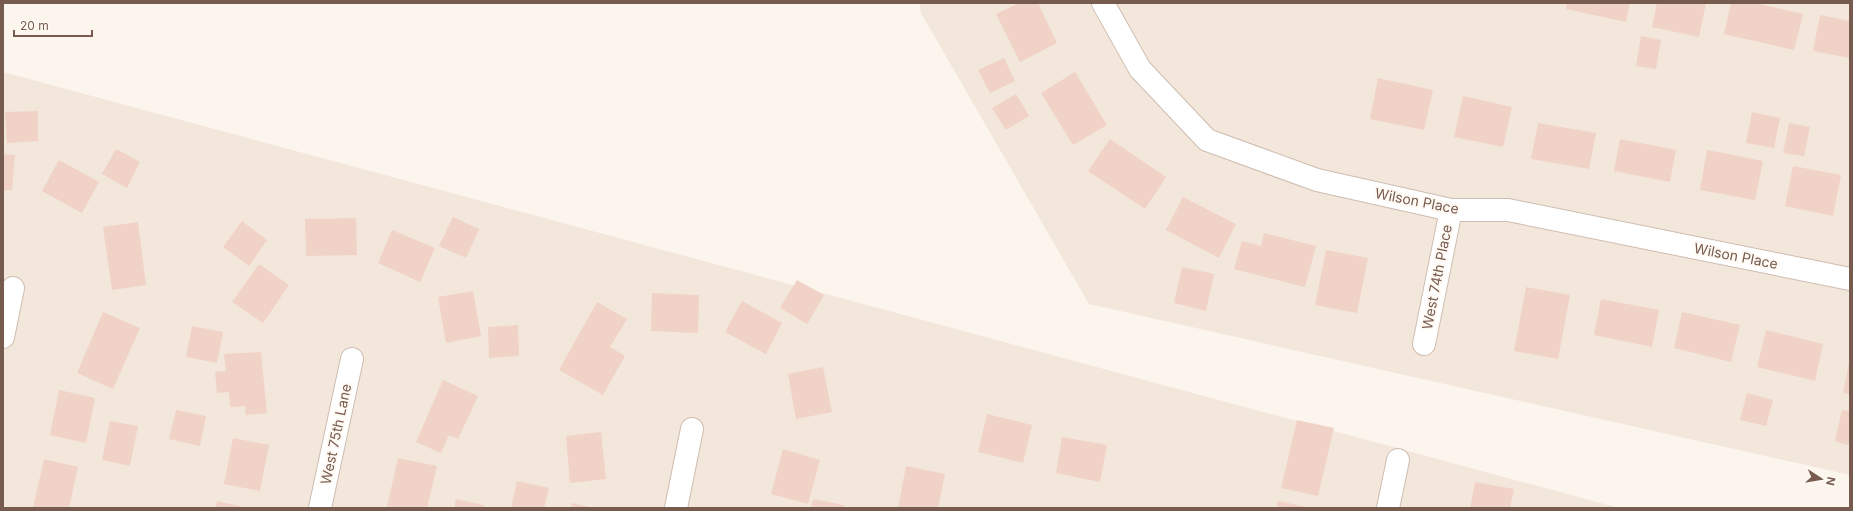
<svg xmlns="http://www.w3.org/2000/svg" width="1853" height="511" font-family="Inter,sans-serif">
  <rect width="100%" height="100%" fill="#fcf5ed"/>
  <g fill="#f3e6db">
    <path d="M919,3H1850V475L1089,304L921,13Z"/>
    <path d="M3,72L1619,508H3Z"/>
  </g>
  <g fill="#f0d3c6">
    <path d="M1019,3H1038L1057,43L1020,62L996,14Z"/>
    <path d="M1567,3H1630L1626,22L1566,9Z"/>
    <path d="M1657,3H1706L1699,37L1652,27Z"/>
    <path d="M1731,3H1755L1803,14L1794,50L1724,34Z"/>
    <path d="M1820,15L1850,21V58L1813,51Z"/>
    <path d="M1641,36L1661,40L1656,69L1636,66Z"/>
    <path d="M1004,58L1015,81L990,93L978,70Z"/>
    <path d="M1075,72L1107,125L1073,145L1041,93Z"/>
    <path d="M1378,78L1433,90L1424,130L1370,119Z"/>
    <path d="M1016,94L1029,116L1006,130L992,108Z"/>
    <path d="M1463,96L1512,107L1503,147L1454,137Z"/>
    <path d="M38,111V141L7,143L5,112Z"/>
    <path d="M1752,112L1780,118L1774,148L1746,143Z"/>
    <path d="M1538,123L1596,133L1589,169L1531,159Z"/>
    <path d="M1789,123L1810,127L1804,156L1783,153Z"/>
    <path d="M1110,139L1166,177L1145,209L1088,171Z"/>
    <path d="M1620,139L1676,150L1670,182L1614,171Z"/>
    <path d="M116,149L140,162L127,188L102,174Z"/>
    <path d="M1707,150L1763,161L1755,200L1700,190Z"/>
    <path d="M3,154L15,155L12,190H3Z"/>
    <path d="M59,160L99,182L82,213L42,191Z"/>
    <path d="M1793,166L1841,175L1833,216L1785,206Z"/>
    <path d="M1183,197L1236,224L1219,258L1166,230Z"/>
    <path d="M453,217L479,229L466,258L439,246Z"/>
    <path d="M356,218L357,255L306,256L305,219Z"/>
    <path d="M242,221L267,240L249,266L223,247Z"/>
    <path d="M138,222L146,285L112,290L103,227Z"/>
    <path d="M392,230L435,248L420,282L378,263Z"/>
    <path d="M1264,233L1316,246L1305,287L1234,269L1242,241L1261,246Z"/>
    <path d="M1326,250L1368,258L1357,313L1315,305Z"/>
    <path d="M259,264L289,285L263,323L232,302Z"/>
    <path d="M1182,267L1214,274L1206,311L1174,303Z"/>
    <path d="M797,280L824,295L807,324L780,308Z"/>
    <path d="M1526,287L1570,295L1558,359L1514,351Z"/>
    <path d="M473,291L481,336L446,343L438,297Z"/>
    <path d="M652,293L699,295L698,333L651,331Z"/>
    <path d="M1601,299L1659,310L1652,347L1594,335Z"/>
    <path d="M742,301L782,323L766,354L725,332Z"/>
    <path d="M597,302L627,319L610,347L625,356L603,395L559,370Z"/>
    <path d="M103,312L140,328L113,389L77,373Z"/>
    <path d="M1682,312L1740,325L1731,362L1674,348Z"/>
    <path d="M518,325L519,356L489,358L488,327Z"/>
    <path d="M192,326L223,332L217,363L186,357Z"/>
    <path d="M1766,330L1823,344L1815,381L1757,367Z"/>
    <path d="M261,352L267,413L246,415L245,406L230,407L229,392L217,393L215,372L226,371L224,354Z"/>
    <path d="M1849,363H1850V394L1843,393Z"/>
    <path d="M823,367L832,412L796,419L788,374Z"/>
    <path d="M443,380L478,396L458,439L449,435L441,453L416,442Z"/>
    <path d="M59,390L95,398L86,443L50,435Z"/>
    <path d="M1747,393L1773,400L1766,426L1740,420Z"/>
    <path d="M176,410L206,416L200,446L169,439Z"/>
    <path d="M1842,410L1850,411V437L1848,445L1835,441Z"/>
    <path d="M987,414L1032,425L1023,463L978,452Z"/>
    <path d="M1297,420L1334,428L1318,496L1281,488Z"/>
    <path d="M110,421L138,426L130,466L102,460Z"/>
    <path d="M601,432L606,479L570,483L566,436Z"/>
    <path d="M1062,437L1107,445L1100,482L1056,473Z"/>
    <path d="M233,438L269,445L260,491L224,484Z"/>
    <path d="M783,449L820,460L808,504L771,494Z"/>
    <path d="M398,458L437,466L427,508L387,507Z"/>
    <path d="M44,459L78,467L69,508H33Z"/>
    <path d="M906,466L945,474L938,508H898Z"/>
    <path d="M517,481L549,488L544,508H511Z"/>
    <path d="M1475,482L1514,489L1510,508H1470Z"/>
    <path d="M456,499L484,505L483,508H454Z"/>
    <path d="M813,499L844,505L843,508H811Z"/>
    <path d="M217,501L243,507V508H216Z"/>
    <path d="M1278,501L1307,507V508H1276Z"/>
    <path d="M572,503L590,507V508H571Z"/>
  </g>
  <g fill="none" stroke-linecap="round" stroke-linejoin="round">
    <g stroke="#cebdb1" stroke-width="24">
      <g id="minor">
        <path d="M1103,3L1140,69L1207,140L1317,180L1451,210H1508L1850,279"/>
        <path d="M3,337L13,288"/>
        <path d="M1424,344L1451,210"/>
        <path d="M320,508L352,359"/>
        <path d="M676,508L692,429"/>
        <path d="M1388,508L1398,460"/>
      </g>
    </g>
    <use href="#minor" stroke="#fff" stroke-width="22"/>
  </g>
  <g text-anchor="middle" stroke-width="4" stroke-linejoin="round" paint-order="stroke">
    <g font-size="14" fill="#775b4f" stroke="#fef9f3">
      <text transform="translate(1417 201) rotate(11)" y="5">Wilson Place</text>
      <text transform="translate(1736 256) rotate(11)" y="5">Wilson Place</text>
      <text transform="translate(1437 277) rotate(-79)" y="5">West 74th Place</text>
      <text transform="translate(336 434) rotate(-78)" y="5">West 75th Lane</text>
    </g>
  </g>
  <rect width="1853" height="511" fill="none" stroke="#775b4f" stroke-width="8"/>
  <g transform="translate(1821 479) rotate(102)" stroke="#fef9f3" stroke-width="3" paint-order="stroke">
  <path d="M0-3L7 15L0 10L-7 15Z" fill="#775b4f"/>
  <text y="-6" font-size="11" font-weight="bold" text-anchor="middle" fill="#775b4f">N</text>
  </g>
  <path d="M14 30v6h78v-6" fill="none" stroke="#775b4f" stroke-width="2"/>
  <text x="20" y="30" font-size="12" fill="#775b4f" stroke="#fef9f3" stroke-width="3" paint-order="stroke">20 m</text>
</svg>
